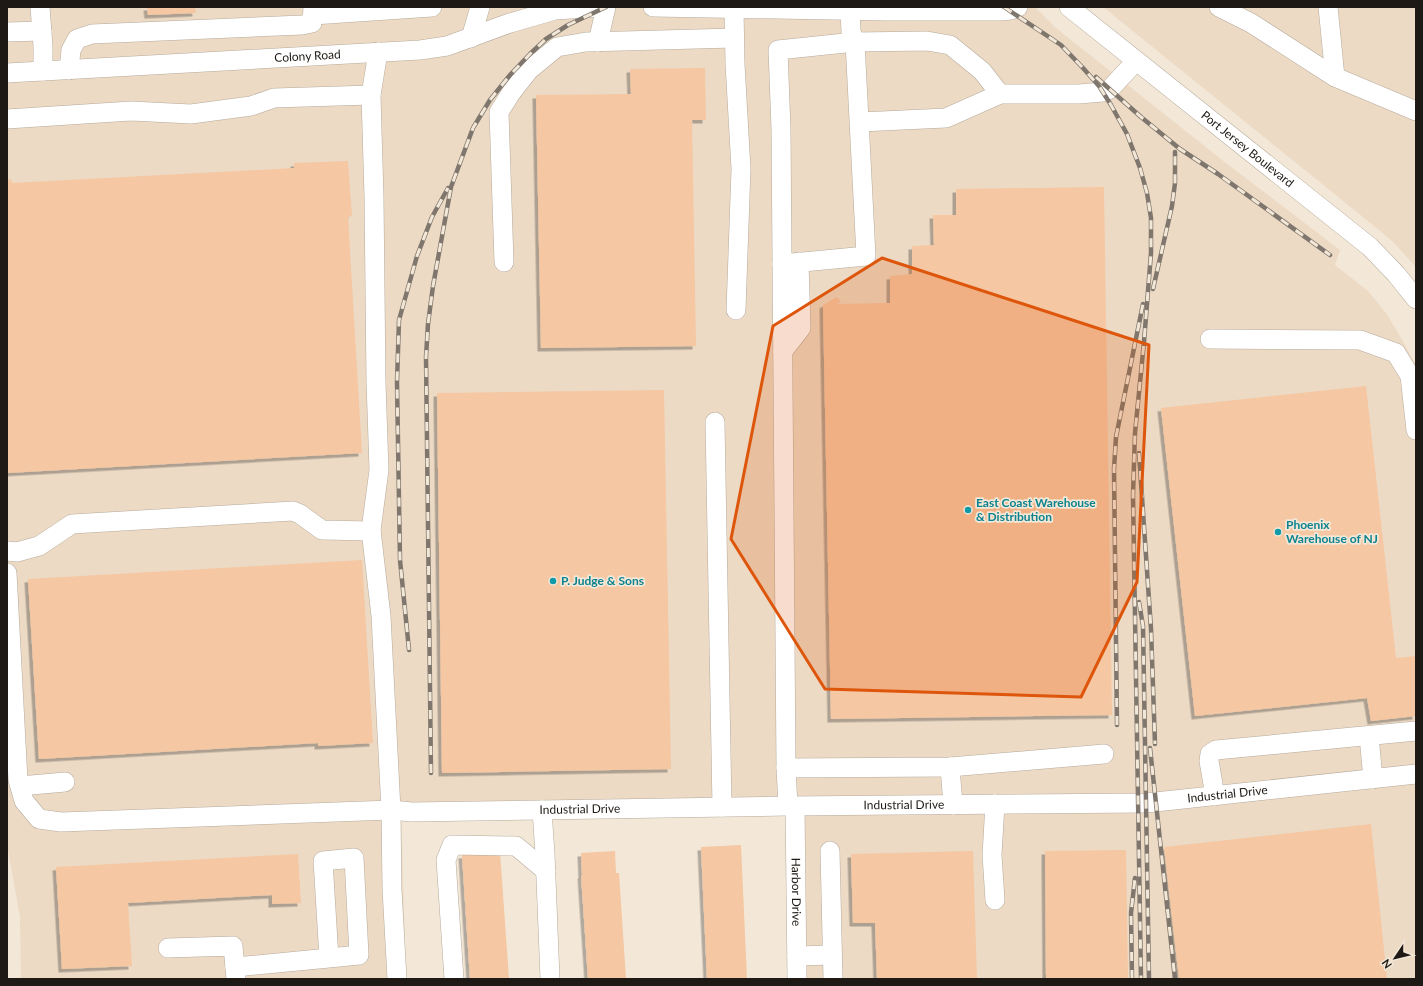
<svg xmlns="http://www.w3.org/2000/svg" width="1423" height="986" font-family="Lato,sans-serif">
  <defs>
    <filter id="shadow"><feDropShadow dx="-3.5" dy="3.5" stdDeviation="0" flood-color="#0004"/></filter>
  </defs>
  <rect width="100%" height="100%" fill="#f3e7d7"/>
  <g fill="#ecdac5">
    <path d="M7,7H1035L1056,28L1226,163L1340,250L1335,265L1368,291L1386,313L1400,336L1416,365V979H794L790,807L401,812L406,979H21L20,917L7,845Z"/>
    <path d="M1103,7H1416V267L1393,242L1379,230Z"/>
  </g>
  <g fill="#f5c7a2" filter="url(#shadow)">
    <path d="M147,7H195L196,13L148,15Z"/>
    <path d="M705,68L706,120H692L696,346L541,348L536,95L631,94L630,69Z"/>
    <path d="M348,161L352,216L348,217L362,453L7,473V180L11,179L12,183L294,168V163Z"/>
    <path d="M1104,187L1112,715L831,719L823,305L837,297L841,302L836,304L890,303V276L912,274V246L934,245L933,215H956V189Z"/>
    <path d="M1366,386L1396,658L1416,656V716L1371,721L1367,698L1195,716L1161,408Z"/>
    <path d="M664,390L671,769L442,773L437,393Z"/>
    <path d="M362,560L373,743L318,746V743L39,759L28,579Z"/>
    <path d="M1371,824L1387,979H1179L1164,847Z"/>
    <path d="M741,845L747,979H707L701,847Z"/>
    <path d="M1126,850L1128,979H1046L1045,851Z"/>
    <path d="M615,851L616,873H619L626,979H588L581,875H582L581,853Z"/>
    <path d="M973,851L977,979H877L875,923H853L851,854Z"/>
    <path d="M500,852L509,979H470L462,855Z"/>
    <path d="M298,854L301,903L272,904V895L128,903L132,966L62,969L56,867Z"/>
  </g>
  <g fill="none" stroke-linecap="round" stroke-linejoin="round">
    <g stroke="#b6aa9b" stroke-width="20">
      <g id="minor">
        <path d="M40,7L43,46V71"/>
        <path d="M653,7L887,11H1000L1011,10L1018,7"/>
        <path id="s1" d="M1069,7L1370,247L1396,274L1416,299"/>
        <path d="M1219,7L1251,23L1335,77L1416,111"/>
        <path d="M1328,7L1335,77"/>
        <path d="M734,8L735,64L741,169L736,310"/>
        <path d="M313,15L432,7"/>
        <path d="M7,32L42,31"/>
        <path d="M471,38L480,7"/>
        <path d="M598,42L606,7"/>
        <path d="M378,52L371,95L374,197L376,382L379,470L371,530L381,616L391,810L392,889L397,979"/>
        <path d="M69,70L71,50L77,39L92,34L302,25L312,23L313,7"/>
        <path id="s2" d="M7,73L420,50L447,46L510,23L555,10L602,7"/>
        <path d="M7,119L131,111L191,114L251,106L274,98L371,95"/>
        <path d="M860,122L946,118L1000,94H1079L1103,92L1110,89L1136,61"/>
        <path d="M504,262L499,112L511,93L529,70L557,47L586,42L734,38"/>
        <path d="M782,264L866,256L855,42L851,32L850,9"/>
        <path d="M1210,339L1360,340L1396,353L1410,376L1416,430"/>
        <path d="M783,351L801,328L799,262"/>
        <path d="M715,422L722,807"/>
        <path d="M7,551L17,552L39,546L72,524L293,511L300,514L322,530L371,531"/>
        <path id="s3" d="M7,573L18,780L24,801L39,819L61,822L391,810L412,812L788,806L1146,803L1416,774"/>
        <path d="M1369,736L1373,779"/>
        <path d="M950,767L953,805"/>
        <path d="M786,768L950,767L1104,754"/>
        <path d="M20,786L65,782"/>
        <path d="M1215,796L1209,761L1210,754L1216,750L1416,731"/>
        <path d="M995,804L992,855L995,900"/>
        <path d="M788,806L786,768L781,129L778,50L855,42L927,41L950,45L982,71L1000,94"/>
        <path id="s4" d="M795,806L797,979"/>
        <path d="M542,810L545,854L550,979"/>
        <path d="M830,851L833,979"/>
        <path d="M168,948L233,946L236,979"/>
        <path d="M797,956L832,955"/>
        <path d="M235,967L329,958L323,861L354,858L359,955L329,958"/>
        <path d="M454,979L446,860L452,845L516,846L546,871"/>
      </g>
    </g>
    <use href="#minor" stroke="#fff" stroke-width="19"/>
    <g stroke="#7f776d" stroke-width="4.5">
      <g id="rail">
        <path d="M1004,7L1061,45L1083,68L1099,86L1111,105L1127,134L1140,168L1147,193L1151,218V253L1144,342L1135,433L1133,495L1141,979"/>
        <path d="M1096,77L1141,117L1180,149L1218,174L1330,255"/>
        <path d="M1153,289L1172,206L1175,183V152"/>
        <path d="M1139,453L1151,629L1155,744"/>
        <path d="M1139,602L1143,626L1149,979"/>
        <path d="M409,650L400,560L397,382L399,320L417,256L432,217L448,188"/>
        <path d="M1117,725L1114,469L1116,437L1143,304"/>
        <path d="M1150,748L1175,979"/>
        <path d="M431,773L426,357L428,324L433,286L451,187L473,128L490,100L510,75L530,54L546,39L568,25L606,7"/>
        <path d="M1132,979L1131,913L1135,878"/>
      </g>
    </g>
    <use href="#rail" stroke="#f3e7d7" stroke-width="3" stroke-dasharray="9" stroke-linecap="butt"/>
  </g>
  <path fill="#de560c" fill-opacity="0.2" stroke="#de560c" stroke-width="3" stroke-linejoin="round" d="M882,258L1149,345L1137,582L1081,697L825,689L731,539L773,326Z"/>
  <g fill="#0f9aa8" stroke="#f3e7d7" stroke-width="1.5">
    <circle cx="968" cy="510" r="4"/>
    <circle cx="1278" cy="532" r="4"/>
    <circle cx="553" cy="581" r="4"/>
  </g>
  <g text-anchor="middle" stroke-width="3.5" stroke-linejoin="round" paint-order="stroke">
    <g font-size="12" fill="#1e1914" stroke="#f3e7d7">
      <text dy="4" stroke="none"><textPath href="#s2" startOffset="301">Colony Road</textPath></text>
      <text dy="4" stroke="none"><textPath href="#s1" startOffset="228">Port Jersey Boulevard</textPath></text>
      <text dy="4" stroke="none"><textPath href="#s3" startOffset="1442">Industrial Drive</textPath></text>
      <text dy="4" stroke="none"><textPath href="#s3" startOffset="1118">Industrial Drive</textPath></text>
      <text dy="4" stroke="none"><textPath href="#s3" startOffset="794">Industrial Drive</textPath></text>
      <text dy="4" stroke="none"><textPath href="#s4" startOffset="86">Harbor Drive</textPath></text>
    </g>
    <g font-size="12" font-weight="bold" fill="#0d838f" stroke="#f3e7d7" text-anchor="start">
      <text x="976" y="507">East Coast Warehouse<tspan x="976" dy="14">&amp; Distribution</tspan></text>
      <text x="1286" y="529">Phoenix<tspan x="1286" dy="14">Warehouse of NJ</tspan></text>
      <text x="561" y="585">P. Judge &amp; Sons</text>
    </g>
  </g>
  <rect width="1423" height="986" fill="none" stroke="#1e1914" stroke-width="16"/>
  <g transform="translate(1395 958) rotate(235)" stroke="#f3e7d7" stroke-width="3" paint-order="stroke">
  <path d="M0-3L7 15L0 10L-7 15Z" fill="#1e1914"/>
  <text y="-6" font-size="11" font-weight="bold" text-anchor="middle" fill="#1e1914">N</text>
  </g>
</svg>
